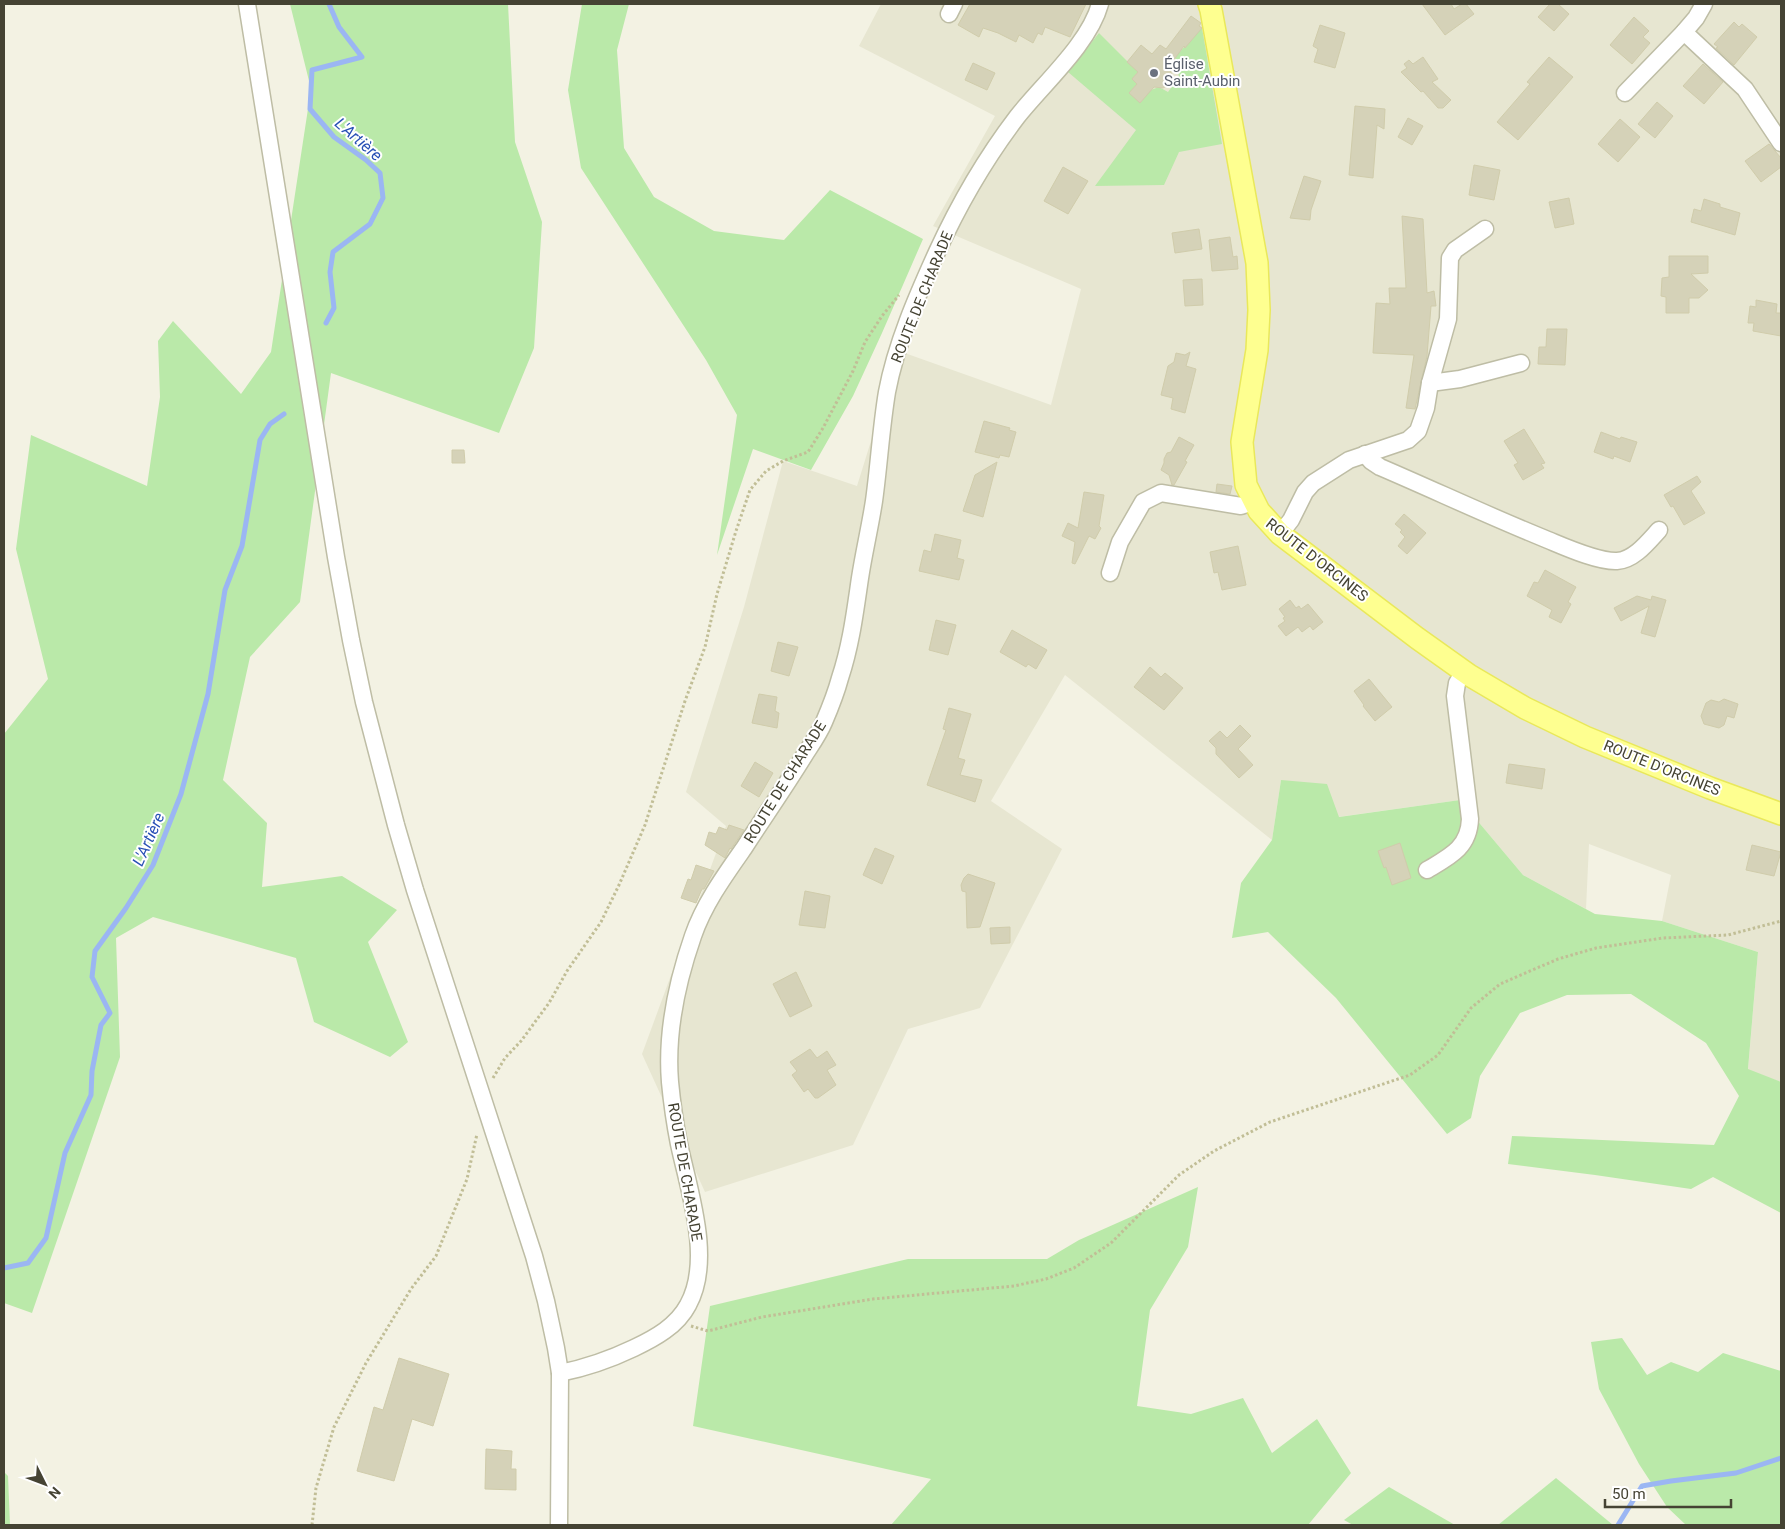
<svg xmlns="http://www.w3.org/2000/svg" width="1785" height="1529" font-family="Roboto,sans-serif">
  <rect width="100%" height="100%" fill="#f3f2e3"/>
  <path fill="#e7e6d1" d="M881,4H1781V1082L1748,1070L1758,952L1662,921L1671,875L1589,844L1586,909L1523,875L1460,800L1338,817L1281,780L1272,840L1065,675L991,801L1062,849L980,1008L908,1029L853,1145L705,1192L642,1054L726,826L686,792L744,607L783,461L857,486L899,351L1051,405L1081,289L933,226L995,116L859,46Z"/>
  <g fill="#bae9a9">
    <path d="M290,4H508L515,142L542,222L534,348L499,433L331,373L300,602L250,657L223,780L267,823L262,887L342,876L397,910L368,942L408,1042L390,1057L314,1022L296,958L153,917L116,938L120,1057L32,1313L4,1303V734L48,679L16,549L31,435L147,486L160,397L158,341L173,321L241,394L271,352L311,89Z"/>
    <path d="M582,4H629L617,50L624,148L654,197L714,231L784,240L830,190L923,239L882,333L853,396L811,470L753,449L717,555L737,415L706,360L581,168L568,90Z"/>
    <path d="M1202,28L1222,144L1179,152L1164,185L1095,186L1136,130L1068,72L1099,33L1138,72L1132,79L1137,84L1129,93L1141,102L1148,91L1159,87L1168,92L1179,77L1175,57Z"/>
    <path d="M1281,780L1327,784L1339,817L1460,800L1523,875L1595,914L1662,921L1758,952L1748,1069L1781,1082V1213L1713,1177L1691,1189L1595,1175L1508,1164L1512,1136L1714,1145L1739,1096L1706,1043L1631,994L1567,995L1520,1013L1480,1076L1471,1118L1447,1134L1336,998L1268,932L1232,938L1241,883L1272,840Z"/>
    <path d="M1198,1187L1188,1247L1150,1310L1137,1406L1191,1414L1243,1398L1272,1453L1317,1419L1351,1473L1308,1525H891L931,1479L693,1426L710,1306L908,1259H1047L1079,1240Z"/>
    <path d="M1622,1338L1647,1375L1671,1362L1698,1372L1723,1353L1781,1371V1525H1686L1667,1507L1639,1464L1599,1389L1591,1342Z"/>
    <path d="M4,1472L8,1476L10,1525H4Z"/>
    <path d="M1556,1478L1613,1525H1498Z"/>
    <path d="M1389,1487L1455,1525H1353L1344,1520Z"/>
  </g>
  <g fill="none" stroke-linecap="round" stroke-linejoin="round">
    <g stroke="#9bb6f3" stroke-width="5">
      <path d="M326,323L334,308L330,272L333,252L370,224L383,198L380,173L366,160L334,137L310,109L312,70L362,57L339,27L329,4"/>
      <path d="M4,1268L28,1263L46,1238L65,1153L91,1095L92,1071L101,1025L110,1013L92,977L95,951L126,908L153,865L181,794L208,694L225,590L242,546L260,440L270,424L284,414"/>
      <path d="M1618,1525L1642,1486L1671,1481L1736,1473L1781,1458"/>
    </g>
  </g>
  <g fill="#d5d2b8" stroke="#d0ccab">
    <path d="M970,4H1086L1070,37L1045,27L1042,35L1038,33L1033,43L1019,35L1016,42L998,33L983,28L979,37L958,25Z"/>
    <path d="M1422,4H1451L1454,9L1462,4H1466L1474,14L1445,35Z"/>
    <path d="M1550,4H1558L1569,14L1554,31L1538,17Z"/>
    <path d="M1191,16L1201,23L1199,26L1202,28L1185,48L1184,46L1168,68L1172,74L1170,84L1163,88L1154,87L1140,103L1129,93L1137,84L1132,79L1138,72L1127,62L1141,45L1152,54L1160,45L1166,49Z"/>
    <path d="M1634,17L1649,31L1643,37L1650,43L1632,64L1610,45Z"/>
    <path d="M1734,22L1739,27L1742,24L1757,37L1734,65L1716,48L1718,47L1714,44Z"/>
    <path d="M1320,25L1345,33L1335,68L1314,62L1318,49L1313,46Z"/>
    <path d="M1423,57L1438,79L1432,82L1451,100L1443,108H1438L1423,91L1421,92L1401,72L1407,68L1404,64L1409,60L1413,64Z"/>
    <path d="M1549,57L1573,77L1518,140L1497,122L1530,84L1527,82Z"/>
    <path d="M973,63L995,73L987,90L965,80Z"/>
    <path d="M1703,64L1723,82L1704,104L1683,86Z"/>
    <path d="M1657,102L1673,116L1655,138L1638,124Z"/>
    <path d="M1355,106L1385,109L1384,129L1377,125L1373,178L1349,175Z"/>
    <path d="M1408,118L1423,126L1412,145L1398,137Z"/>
    <path d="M1620,119L1640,137L1618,162L1598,144Z"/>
    <path d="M1769,144L1781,158V167L1761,182L1745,161Z"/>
    <path d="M1474,165L1500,170L1494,200L1469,195Z"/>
    <path d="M1063,167L1088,181L1068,214L1044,201Z"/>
    <path d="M1304,176L1321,181L1311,210L1310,220L1290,218Z"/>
    <path d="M1569,198L1574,224L1555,228L1549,202Z"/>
    <path d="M1704,199L1720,204V207L1740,213L1735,235L1691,222L1694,209L1701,211Z"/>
    <path d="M1402,216L1423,219L1427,293L1434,291L1436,306H1431L1427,356L1415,409L1406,408L1414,355L1373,353L1376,303L1390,304L1389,288H1406Z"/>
    <path d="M1199,229L1202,249L1175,253L1172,233Z"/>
    <path d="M1230,237L1233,257L1237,256L1238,269L1212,271L1209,240Z"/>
    <path d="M1669,256H1708V273L1691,274L1708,290L1699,298H1689V313H1666V297L1661,296L1662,278L1669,277Z"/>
    <path d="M1202,279L1203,305L1185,306L1183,280Z"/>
    <path d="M1756,300L1777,304L1776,313H1781V336L1753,331L1754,323H1748L1750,306L1756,307Z"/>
    <path d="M1547,329H1567L1565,365L1538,364L1539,347H1546Z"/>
    <path d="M1190,352L1186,366L1196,369L1185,413L1171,409L1173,398L1161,395L1168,366L1174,362L1176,353L1185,355Z"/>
    <path d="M984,421L1010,428L1009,430L1016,432L1009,457L1000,455L999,458L975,452Z"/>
    <path d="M1524,429L1545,463L1541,464L1544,468L1523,480L1514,465L1518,463L1504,441Z"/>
    <path d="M1601,432L1620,439L1621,437L1637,442L1630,462L1614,456L1613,459L1594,452Z"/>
    <path d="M1179,437L1194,445L1185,461L1187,462L1174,485H1172L1169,475L1161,470L1164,463V459L1167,453L1171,452Z"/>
    <path d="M452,450H464L465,463H452Z"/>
    <path d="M997,462L983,517L963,511L975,475Z"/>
    <path d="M1697,476L1701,482L1691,491L1705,513L1684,525L1673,506L1671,507L1664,495Z"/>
    <path d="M1217,484L1232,486L1230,494L1216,492Z"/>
    <path d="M1084,492L1104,495L1099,526L1101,528L1095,539L1089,536L1075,564L1072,563L1075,542L1062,536L1068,523L1078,528Z"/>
    <path d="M1404,514L1426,533L1407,554L1398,546L1405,537L1400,532L1402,530L1395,524Z"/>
    <path d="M935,534L961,540L957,558L964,560L959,580L919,571L924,550L931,552Z"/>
    <path d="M1238,546L1246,585L1222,590L1218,572L1214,573L1210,552Z"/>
    <path d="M1545,570L1576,587L1568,602L1571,604L1561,623L1549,617L1552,610L1527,596L1534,582L1538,583Z"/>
    <path d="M1637,596L1651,600L1652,596L1666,600L1655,637L1641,633L1649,606L1621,621L1614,608Z"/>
    <path d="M1290,600L1296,608L1299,606L1301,609L1308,604L1323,622L1313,630L1310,626L1302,632L1298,627L1286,636L1278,626L1285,621L1283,618L1285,617L1279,609Z"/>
    <path d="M936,620L956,625L948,655L929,650Z"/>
    <path d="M1012,630L1047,650L1036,669L1028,664L1026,667L1000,652Z"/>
    <path d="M778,642L798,647L789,676L771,671Z"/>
    <path d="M1150,667L1161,677L1165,673L1183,688L1164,710L1134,687Z"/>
    <path d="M1369,679L1392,707L1375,721L1363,706L1364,705L1354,691Z"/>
    <path d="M759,694L777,697L775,711L779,713L777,728L752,723Z"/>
    <path d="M1724,699L1738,704L1734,718L1727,716L1724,725L1719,728L1704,724L1701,716L1706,703L1711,700L1719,702Z"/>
    <path d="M949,708L971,714L958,758L965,760L960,775L982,780L975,802L927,785L946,730L943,729Z"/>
    <path d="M1240,725L1251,736L1238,749L1253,765L1239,778L1216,754V748L1209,741L1220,731L1227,738Z"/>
    <path d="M755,762L773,773L759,797L741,786Z"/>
    <path d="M1509,764L1545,769L1542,789L1506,783Z"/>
    <path d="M729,825L744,830L731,849L730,848L725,858L705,845L709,832L716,834L719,827L727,830Z"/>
    <path d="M1400,843L1411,878L1392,885L1386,867L1384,868L1378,851Z"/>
    <path d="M1752,845L1781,852L1774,876L1746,870Z"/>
    <path d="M875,848L894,856L882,884L863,875Z"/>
    <path d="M696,865L714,871L704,889H702L696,903L681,898L688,879L691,880Z"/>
    <path d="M968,874L995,883L980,927L967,928L966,892L962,891L961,885L964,878Z"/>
    <path d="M805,891L830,896L825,928L799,925Z"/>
    <path d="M1010,927V943L991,944L990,928Z"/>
    <path d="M796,972L812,1006L790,1017L773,984Z"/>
    <path d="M810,1049L817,1058L827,1051L836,1065L827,1070L836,1085L818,1098H815L808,1089L804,1092L792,1075L797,1071L790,1062Z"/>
    <path d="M399,1358L449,1374L433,1426L412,1419L394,1481L357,1471L374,1407L383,1410Z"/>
    <path d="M486,1449L512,1451L511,1469H516V1490L485,1489Z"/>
  </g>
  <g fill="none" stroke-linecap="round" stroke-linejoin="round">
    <g stroke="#bebda5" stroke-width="19">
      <g id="minor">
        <path d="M247,4L336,557L351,640L364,702L396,825L415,890L534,1256L546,1301L556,1348L560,1373L559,1525"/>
        <path d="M949,14L954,4"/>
        <path d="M1684,32L1745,89L1781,143"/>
        <path d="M1625,93L1684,32L1696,18L1704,4"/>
        <path d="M1430,383L1460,379L1521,363"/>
        <path d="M1365,454L1371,461L1380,467C1436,491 1491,517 1548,540C1565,547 1598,562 1617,561C1634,560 1648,542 1659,530"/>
        <path d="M1280,534L1291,520L1305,492L1313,483L1349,460L1408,440L1418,431L1426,408L1430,383L1448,319L1450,258L1455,250L1485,229"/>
        <path d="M1110,573L1120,542L1143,502L1161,493L1241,506L1253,502"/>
        <path d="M1427,870C1449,857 1469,848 1470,819L1455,696L1457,683L1464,672"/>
        <path d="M560,1373C585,1368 611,1359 634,1348C655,1338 677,1326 688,1305C713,1260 689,1191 679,1144C675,1124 672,1103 670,1082C666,1033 677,982 693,936C704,904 725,875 744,848C764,817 785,787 804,756C811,745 819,734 824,722C830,708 836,693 840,678C851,645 855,612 860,578C864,552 870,527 874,501C879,465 881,428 887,392C896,344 917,296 937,252C959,204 985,159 1017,117C1043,84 1089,44 1100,4"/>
      </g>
    </g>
    <g stroke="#e9e85b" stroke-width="24">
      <path id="major" d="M1209,4L1211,10L1257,263L1259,310L1257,350L1242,442L1246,485L1259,511L1280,534L1417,638L1469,675L1525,708L1585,737L1710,788L1781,814"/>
    </g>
    <g stroke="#c1be96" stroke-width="3" stroke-dasharray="2.5 2.5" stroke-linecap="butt">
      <path d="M493,1078L505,1058L521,1041L549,1003L567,971L601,922L619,885L645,825L685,701L705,647L717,594L736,531L750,490L766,471L783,461L808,452L823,428L853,371L865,342L882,316L899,295"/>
      <path d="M691,1326L708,1331L762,1317L873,1299L1014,1286L1046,1279L1074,1268L1111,1243L1179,1175L1214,1151L1270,1122L1410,1075L1438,1055L1471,1008L1500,984L1558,959L1596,948L1663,938L1728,935L1781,921"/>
      <path d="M312,1525L316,1488L334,1427L366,1363L411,1289L436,1256L467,1179L477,1134"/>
    </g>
    <use href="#minor" stroke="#fff" stroke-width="16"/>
    <use href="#major" stroke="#feff90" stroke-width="21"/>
  </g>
  <circle fill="#6b7280" stroke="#fff" stroke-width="2" cx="1154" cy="73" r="5"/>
  <g text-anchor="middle" stroke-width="4" stroke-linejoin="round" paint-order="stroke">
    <g font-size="15" fill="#5b616d" stroke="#fff" text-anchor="start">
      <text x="1164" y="69">Église<tspan x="1164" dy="17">Saint-Aubin</tspan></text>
    </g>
    <g font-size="15" fill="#454333" stroke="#fff">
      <text transform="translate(922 297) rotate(-68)" y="5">ROUTE DE CHARADE</text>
      <text transform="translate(1317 560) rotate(38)" y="5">ROUTE D'ORCINES</text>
      <text transform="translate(1662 768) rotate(22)" y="5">ROUTE D'ORCINES</text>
      <text transform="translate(785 782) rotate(-58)" y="5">ROUTE DE CHARADE</text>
      <text transform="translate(685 1172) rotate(80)" y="5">ROUTE DE CHARADE</text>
    </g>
    <g font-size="16" font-style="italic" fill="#2850b5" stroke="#fff">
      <text transform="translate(359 139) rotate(41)" y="6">L'Artière</text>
      <text transform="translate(148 839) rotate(-66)" y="6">L'Artière</text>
    </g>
  </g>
  <rect width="1785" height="1529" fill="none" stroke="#454333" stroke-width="10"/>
  <g transform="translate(45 1484) rotate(132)" stroke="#ffffff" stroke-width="4" paint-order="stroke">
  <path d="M0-4L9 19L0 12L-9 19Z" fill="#454333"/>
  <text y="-8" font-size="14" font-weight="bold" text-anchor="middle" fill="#454333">N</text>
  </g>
  <path d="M1605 1499v8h126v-8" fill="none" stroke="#454333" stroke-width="2.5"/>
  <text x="1612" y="1499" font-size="15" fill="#454333" stroke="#ffffff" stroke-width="4" paint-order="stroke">50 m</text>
</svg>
